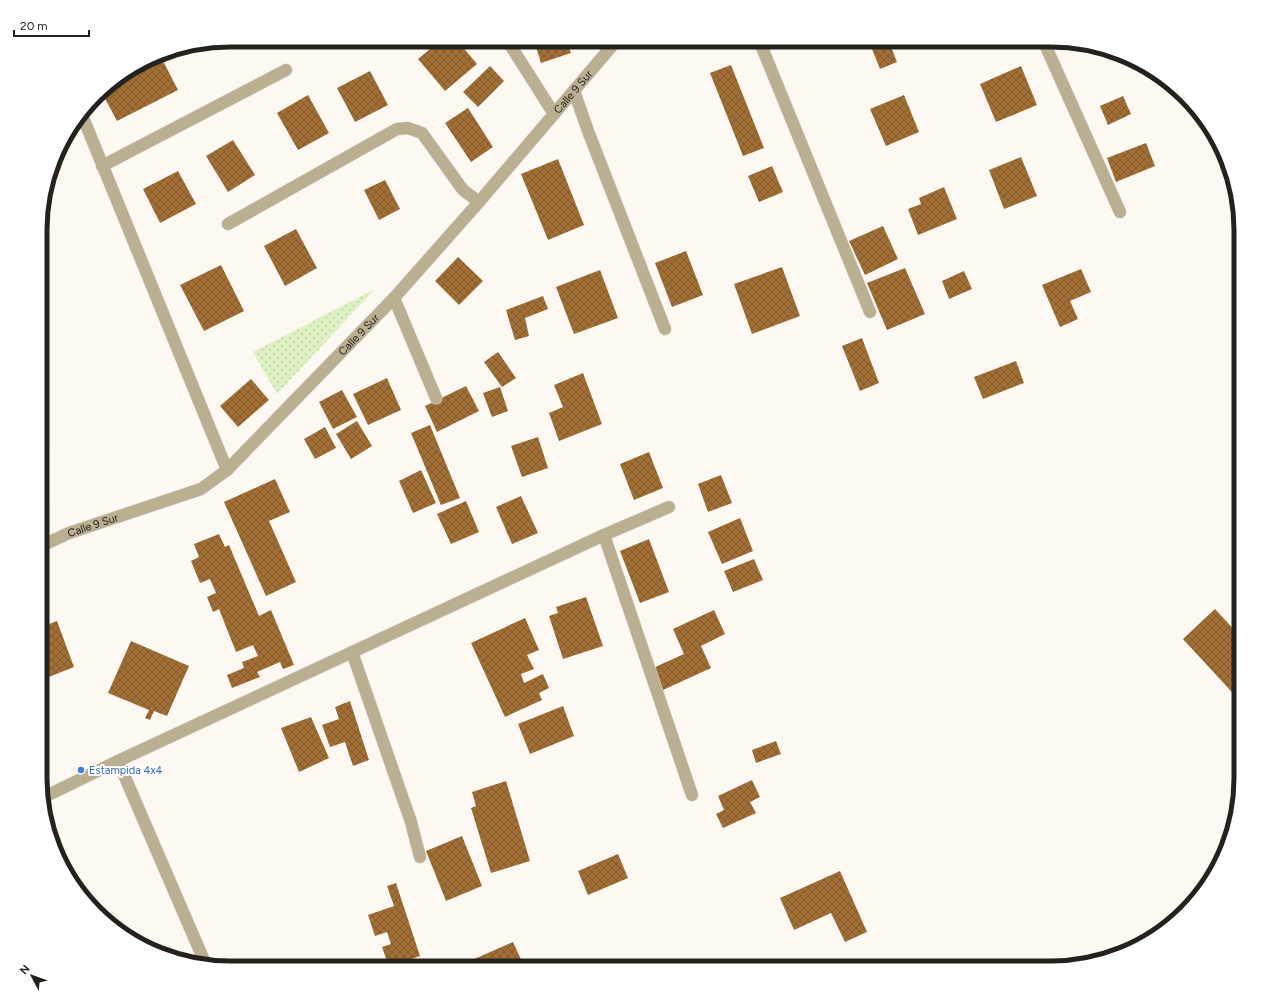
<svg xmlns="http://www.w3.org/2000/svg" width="1281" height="1008" font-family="Figtree,sans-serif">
  <defs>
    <pattern id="park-dots" width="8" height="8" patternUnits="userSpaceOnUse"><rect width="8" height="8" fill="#ddf1c2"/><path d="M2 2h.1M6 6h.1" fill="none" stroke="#becea6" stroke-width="1.8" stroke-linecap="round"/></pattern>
    <pattern id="building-cross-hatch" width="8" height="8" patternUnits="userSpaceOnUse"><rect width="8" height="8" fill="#a16f36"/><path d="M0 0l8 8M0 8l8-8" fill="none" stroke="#835b2d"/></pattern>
  </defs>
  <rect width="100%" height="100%" fill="#fef8f2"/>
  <path fill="url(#park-dots)" d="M375,289L277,394L253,352Z"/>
  <g fill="url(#building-cross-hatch)">
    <path d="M415,40H434L422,49Z"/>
    <path d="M441,40H457L477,64L445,91L418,59Z"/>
    <path d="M534,40H566L571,53L541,63Z"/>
    <path d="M889,42L897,62L880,69L872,49Z"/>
    <path d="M160,55L178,90L117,121L101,91L105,87Z"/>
    <path d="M731,65L764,148L743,156L710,73Z"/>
    <path d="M490,66L504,81L478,107L463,92Z"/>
    <path d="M1021,66L1037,105L996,122L980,84Z"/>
    <path d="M370,71L388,105L355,122L337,88Z"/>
    <path d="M308,95L329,133L298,150L277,113Z"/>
    <path d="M904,95L919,132L886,146L870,109Z"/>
    <path d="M1123,96L1131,114L1108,125L1100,106Z"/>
    <path d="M468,108L493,147L471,162L445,123Z"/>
    <path d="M233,140L255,175L228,192L206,156Z"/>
    <path d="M1146,143L1155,166L1116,182L1107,158Z"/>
    <path d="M1021,157L1037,196L1004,209L989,170Z"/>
    <path d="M558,159L584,225L548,240L521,174Z"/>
    <path d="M772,166L783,192L759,202L748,176Z"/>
    <path d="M178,171L196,204L160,223L143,189Z"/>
    <path d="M385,180L400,209L379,220L364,190Z"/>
    <path d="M944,187L957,219L918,235L908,209L921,204L919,198Z"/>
    <path d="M883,226L898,259L865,275L849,241Z"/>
    <path d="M296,229L317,268L285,286L264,246Z"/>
    <path d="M686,251L703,295L672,307L655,263Z"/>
    <path d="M458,257L483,281L459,305L435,281Z"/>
    <path d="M221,265L244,311L204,331L180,285Z"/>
    <path d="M782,267L800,316L752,334L734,284Z"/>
    <path d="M905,268L925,314L887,330L867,283Z"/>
    <path d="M1081,269L1091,292L1070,301L1078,319L1060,327L1042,285Z"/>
    <path d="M600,270L618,318L574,334L556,287Z"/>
    <path d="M964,271L972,289L949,299L942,281Z"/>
    <path d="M543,296L548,309L525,318L529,336L515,340L506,310Z"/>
    <path d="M862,338L879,383L860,391L842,346Z"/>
    <path d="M498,352L516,378L502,387L484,362Z"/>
    <path d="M1016,361L1024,383L983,399L974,377Z"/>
    <path d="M583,373L602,424L559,441L549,413L563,407L554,385Z"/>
    <path d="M387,378L401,410L368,425L353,394Z"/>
    <path d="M251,379L269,400L238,427L220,406Z"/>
    <path d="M466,386L479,411L437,432L425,406Z"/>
    <path d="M500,387L508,411L492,417L483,393Z"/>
    <path d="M342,390L357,417L333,429L319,402Z"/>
    <path d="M357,421L372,446L351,459L336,434Z"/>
    <path d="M430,425L460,498L441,505L411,433Z"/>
    <path d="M325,427L336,448L315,459L304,439Z"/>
    <path d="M538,437L548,468L522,477L511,446Z"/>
    <path d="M649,452L663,488L634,500L620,464Z"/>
    <path d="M421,470L436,503L413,513L399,481Z"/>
    <path d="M721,475L732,503L708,512L698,484Z"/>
    <path d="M275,479L290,512L269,521L296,582L266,596L224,502Z"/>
    <path d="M521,496L538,533L512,544L496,507Z"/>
    <path d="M466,501L479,532L451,544L437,514Z"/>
    <path d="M740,518L753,551L722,564L708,532Z"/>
    <path d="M219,534L225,547L229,545L259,616L271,610L294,665L283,669L280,662L257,672L260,677L232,688L227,675L244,668L242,662L258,656L253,645L236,652L219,609L213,612L207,597L216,593L210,579L200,583L191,561L199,557L194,544Z"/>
    <path d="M649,539L669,592L640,603L620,551Z"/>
    <path d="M754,559L763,580L733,592L724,571Z"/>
    <path d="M586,597L603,646L563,659L549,616L558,613L556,607Z"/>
    <path d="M1215,609L1241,637V702L1183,639Z"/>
    <path d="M714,610L725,634L701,646L711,668L663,690L653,668L684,654L673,629Z"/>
    <path d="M525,618L539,650L527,655L534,669L521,674L524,683L543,674L549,688L539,693L542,700L505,717L471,643Z"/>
    <path d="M57,621L74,667L41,680V627Z"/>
    <path d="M131,641L189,666L167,716L154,711L150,720L145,718L149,710L108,693Z"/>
    <path d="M350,701L369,760L353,766L345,742L330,747L322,725L339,719L335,707Z"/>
    <path d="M563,706L574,736L530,754L518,724Z"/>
    <path d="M311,717L329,758L299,772L281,728Z"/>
    <path d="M776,741L781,754L756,763L752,750Z"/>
    <path d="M752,780L760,797L750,802L756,813L723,828L716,814L724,810L718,796Z"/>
    <path d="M506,781L530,861L491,873L471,808L476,806L472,792Z"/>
    <path d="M462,836L482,886L446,901L426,851Z"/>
    <path d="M618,854L628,878L588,895L578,871Z"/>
    <path d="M840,871L867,932L845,942L831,913L794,930L780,898Z"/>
    <path d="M396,883L420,956L389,967L382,947L391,944L387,932L375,936L368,915L394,906L387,886Z"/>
    <path d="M513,942L525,968H454Z"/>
  </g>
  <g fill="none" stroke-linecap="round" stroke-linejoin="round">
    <g stroke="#dbd6d0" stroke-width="13">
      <g id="service">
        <path d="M574,91L588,131L665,329"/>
        <path d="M228,224L397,129L408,128L422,133L463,190L479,202"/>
      </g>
    </g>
    <g stroke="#dbd6d0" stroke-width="13">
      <g id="minor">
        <path d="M507,40L554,114"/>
        <path d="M759,40L870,312"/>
        <path d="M1043,40L1120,212"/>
        <path d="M82,115L227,470"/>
        <path d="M102,166L286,70"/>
        <path d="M394,298L436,398"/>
        <path d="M604,535L692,795"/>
        <path id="s1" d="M41,546L69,533L201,489L227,470L394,298L479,202L617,40"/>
        <path d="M352,652L411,822L420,857"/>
        <path d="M118,761L206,965"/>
        <path d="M42,798L118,761L604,535L669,507"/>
      </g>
    </g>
    <use href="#service" stroke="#bbaf91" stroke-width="12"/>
    <use href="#minor" stroke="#bbaf91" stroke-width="12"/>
  </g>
  <circle fill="#3f7fe0" stroke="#fff" stroke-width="1.5" cx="81" cy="770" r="4"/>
  <g text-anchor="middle" stroke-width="4" stroke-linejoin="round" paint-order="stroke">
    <g font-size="11" fill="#25221e" stroke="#fff">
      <text dy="4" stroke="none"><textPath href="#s1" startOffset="715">Calle 9 Sur</textPath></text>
      <text dy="4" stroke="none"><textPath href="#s1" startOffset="391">Calle 9 Sur</textPath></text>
      <text dy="4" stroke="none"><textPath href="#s1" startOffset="56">Calle 9 Sur</textPath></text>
    </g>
    <g font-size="11" fill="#366cbe" stroke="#fff" text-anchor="start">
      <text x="89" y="774">Estampida 4x4</text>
    </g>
  </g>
  <path d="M0 0H1281V1008H0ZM230 47H1051A183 183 0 0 1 1234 230V778A183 183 0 0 1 1051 961H230A183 183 0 0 1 47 778V230A183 183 0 0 1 230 47Z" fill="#fff" fill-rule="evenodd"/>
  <path fill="none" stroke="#25221e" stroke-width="5" d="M230 47H1051A183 183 0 0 1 1234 230V778A183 183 0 0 1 1051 961H230A183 183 0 0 1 47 778V230A183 183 0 0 1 230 47Z"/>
  <g transform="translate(32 976) rotate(311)" stroke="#ffffff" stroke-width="3" paint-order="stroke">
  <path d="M0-3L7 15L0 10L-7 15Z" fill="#25221e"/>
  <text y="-6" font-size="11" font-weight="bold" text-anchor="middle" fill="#25221e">N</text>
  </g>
  <path d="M14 30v6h75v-6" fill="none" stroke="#25221e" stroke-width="2"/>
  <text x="20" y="30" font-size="12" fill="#25221e" stroke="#ffffff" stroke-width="3" paint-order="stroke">20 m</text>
</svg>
